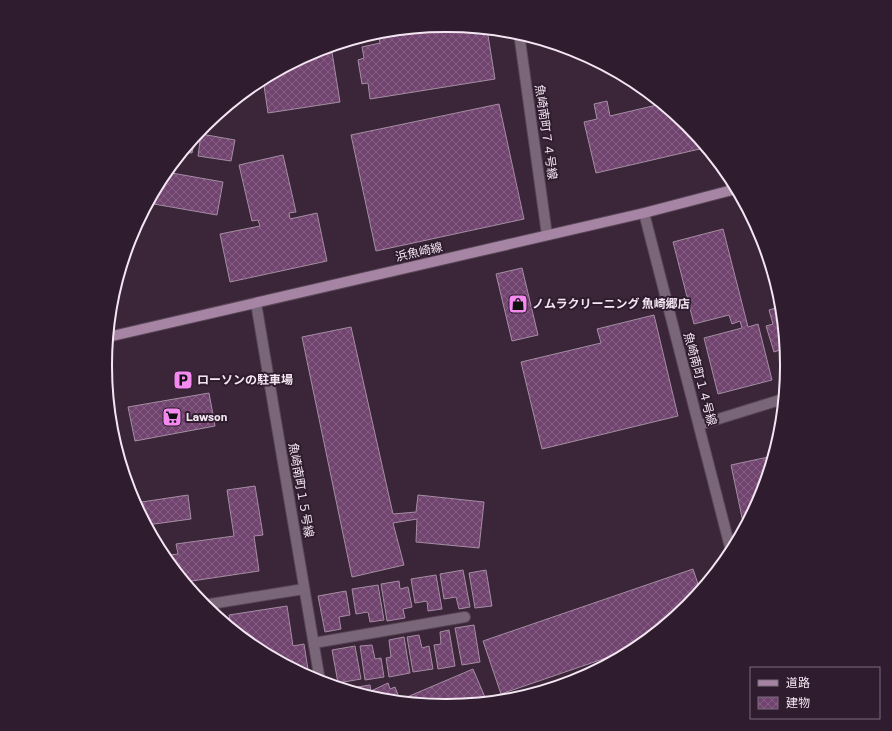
<svg xmlns="http://www.w3.org/2000/svg" width="892" height="731" font-family="Barlow,'Noto Sans JP',sans-serif">
  <defs>
    <pattern id="building-cross-hatch" width="8" height="8" patternUnits="userSpaceOnUse"><rect width="8" height="8" fill="#70446e"/><path d="M0 0l8 8M0 8l8-8" fill="none" stroke="#855f83"/></pattern>
  </defs>
  <rect width="100%" height="100%" fill="#3a2638"/>
  <g fill="url(#building-cross-hatch)" stroke="#a58da3">
    <path d="M446,25L487,29L495,79L370,99L368,83L362,84L358,60L364,58L362,47L380,43L378,32H380Z"/>
    <path d="M331,46L340,102L268,113L263,79L316,51Z"/>
    <path d="M607,101L610,116L661,104L687,125L703,144L704,148L596,173L584,122L597,119L594,104Z"/>
    <path d="M499,104L524,219L376,251L351,135Z"/>
    <path d="M201,134L235,140L231,161L198,156Z"/>
    <path d="M195,138L192,153L183,152Z"/>
    <path d="M283,155L296,212L289,213L290,219L317,213L327,261L230,282L220,234L260,226L258,220L252,221L239,165Z"/>
    <path d="M166,172L223,182L217,215L148,203Z"/>
    <path d="M723,229L748,327L758,324L772,380L718,394L704,338L742,328L740,321L732,324L729,315L694,324L673,242Z"/>
    <path d="M522,268L538,335L512,341L496,274Z"/>
    <path d="M774,289H777L780,299L786,363H784L780,350L774,352L766,326L773,324L769,310L779,307Z"/>
    <path d="M654,315L678,416L542,449L521,362L601,343L597,329Z"/>
    <path d="M351,327L393,514L416,512L418,495L484,502L479,548L416,542L417,519L393,523L404,565L352,577L302,337Z"/>
    <path d="M209,393L215,426L135,441L128,407Z"/>
    <path d="M773,456L760,496L744,527L731,465Z"/>
    <path d="M255,486L263,535L254,536L259,571L185,582L171,564L170,555L178,554L176,544L234,536L227,490Z"/>
    <path d="M188,495L191,519L147,525L135,503Z"/>
    <path d="M693,569L700,590L687,606L638,647L501,694L483,641Z"/>
    <path d="M463,570L470,607L459,609L456,597L444,599L440,574Z"/>
    <path d="M486,570L492,606L475,608L469,573Z"/>
    <path d="M436,575L442,609L428,611L427,601L415,603L411,579Z"/>
    <path d="M399,581L400,589L408,587L412,607L403,609L405,618L387,621L381,584Z"/>
    <path d="M378,585L384,620L370,622L368,612L356,614L352,589Z"/>
    <path d="M346,591L350,615L339,617L341,629L325,632L318,596Z"/>
    <path d="M287,606L293,646L304,644L309,676L257,648L231,627L229,615Z"/>
    <path d="M474,625L480,662L462,665L455,628Z"/>
    <path d="M449,630L455,666L438,669L434,645L441,644L440,632Z"/>
    <path d="M419,635L422,648L429,646L433,669L413,672L407,637Z"/>
    <path d="M404,637L410,673L389,677L386,658L391,657L389,640Z"/>
    <path d="M372,645L375,659L381,658L384,677L365,680L360,646Z"/>
    <path d="M355,646L361,679L338,683L332,650Z"/>
    <path d="M473,669L487,702L446,706L379,699L345,689L370,685L371,691L388,683L390,689L395,687L400,700Z"/>
  </g>
  <g fill="none" stroke-linecap="round" stroke-linejoin="round">
    <g stroke="#584556" stroke-width="12">
      <path id="lane" d="M314,643L465,617"/>
    </g>
    <g stroke="#584556" stroke-width="12">
      <g id="street">
        <path d="M519,33L547,235"/>
        <path d="M644,213L731,551"/>
        <path d="M256,303L320,681"/>
        <path d="M699,425L783,399"/>
        <path d="M204,605L304,589"/>
      </g>
    </g>
    <g stroke="#584556" stroke-width="12">
      <path id="secondary" d="M108,337L644,213L736,189"/>
    </g>
    <use href="#lane" stroke="#7a6679" stroke-width="10"/>
    <use href="#street" stroke="#7a6679" stroke-width="10"/>
    <use href="#secondary" stroke="#a585a3" stroke-width="10"/>
  </g>
  <defs>
    <g id="shop-square" transform="scale(1)"><rect x="-9" y="-9" width="18" height="18" rx="4" fill="#f489f0" stroke="#2f1c2e"/><path d="M-5-2.5h2.3a2.7 3.5 0 0 1 5.4 0H5L5.5 6h-11ZM-1.5-2.5h3a1.5 2.3 0 0 0-3 0Z" fill="#111"/></g>
    <g id="parking-square" transform="scale(1)"><rect x="-9" y="-9" width="18" height="18" rx="4" fill="#f489f0" stroke="#2f1c2e"/><path d="M-3.5-5.5H1a3.5 3.5 0 0 1 0 7H-1V5.5H-3.5ZM-1-3.4V-.6H.8a1.4 1.4 0 0 0 0-2.8Z" fill="#111"/></g>
    <g id="supermarket-square" transform="scale(1)"><rect x="-9" y="-9" width="18" height="18" rx="4" fill="#f489f0" stroke="#2f1c2e"/><path d="M-6-5.5h2.5l.6 2H6L4.5 2H-2.5L-4.4-4H-6ZM-1.5 3.2a1.3 1.3 0 1 0 .1 0ZM3 3.2a1.3 1.3 0 1 0 .1 0Z" fill="#111"/></g>
  </defs>
  <g fill-rule="evenodd">
    <use href="#shop-square" x="518" y="304"/>
    <use href="#parking-square" x="183" y="380"/>
    <use href="#supermarket-square" x="172" y="417"/>
  </g>
  <g text-anchor="middle" stroke-width="4" stroke-linejoin="round" paint-order="stroke">
    <g font-size="12" fill="#f3e6f2" stroke="#2f1c2e">
      <text transform="translate(546 132) rotate(82)" y="4">魚崎南町７４号線</text>
      <text transform="translate(419 252) rotate(-13)" y="4">浜魚崎線</text>
      <text transform="translate(700 379) rotate(75)" y="4">魚崎南町１４号線</text>
      <text transform="translate(301 490) rotate(80)" y="4">魚崎南町１５号線</text>
    </g>
    <g font-size="12" font-weight="bold" fill="#f3e6f2" stroke="#2f1c2e" text-anchor="start">
      <text x="532" y="308">ノムラクリーニング 魚崎郷店</text>
      <text x="197" y="384">ローソンの駐車場</text>
      <text x="186" y="421">Lawson</text>
    </g>
  </g>
  <path d="M0 0H892V731H0ZM445 32H447A333 333 0 0 1 780 365V366A333 333 0 0 1 447 699H445A333 333 0 0 1 112 366V365A333 333 0 0 1 445 32Z" fill="#2f1c2e" fill-rule="evenodd"/>
  <path fill="none" stroke="#f3e6f2" stroke-width="2" d="M445 32H447A333 333 0 0 1 780 365V366A333 333 0 0 1 447 699H445A333 333 0 0 1 112 366V365A333 333 0 0 1 445 32Z"/>
  <rect x="750" y="667" width="130" height="52" fill="#2f1c2e" stroke="#7d6d7c"/>
  <rect x="758" y="680" width="20" height="6" fill="#a585a3" stroke="#7d6d7c"/>
  <text x="786" y="687" font-size="12" fill="#f3e6f2">道路</text>
  <rect x="758" y="697" width="20" height="12" fill="url(#building-cross-hatch)" stroke="#7d6d7c"/>
  <text x="786" y="707" font-size="12" fill="#f3e6f2">建物</text>
</svg>
